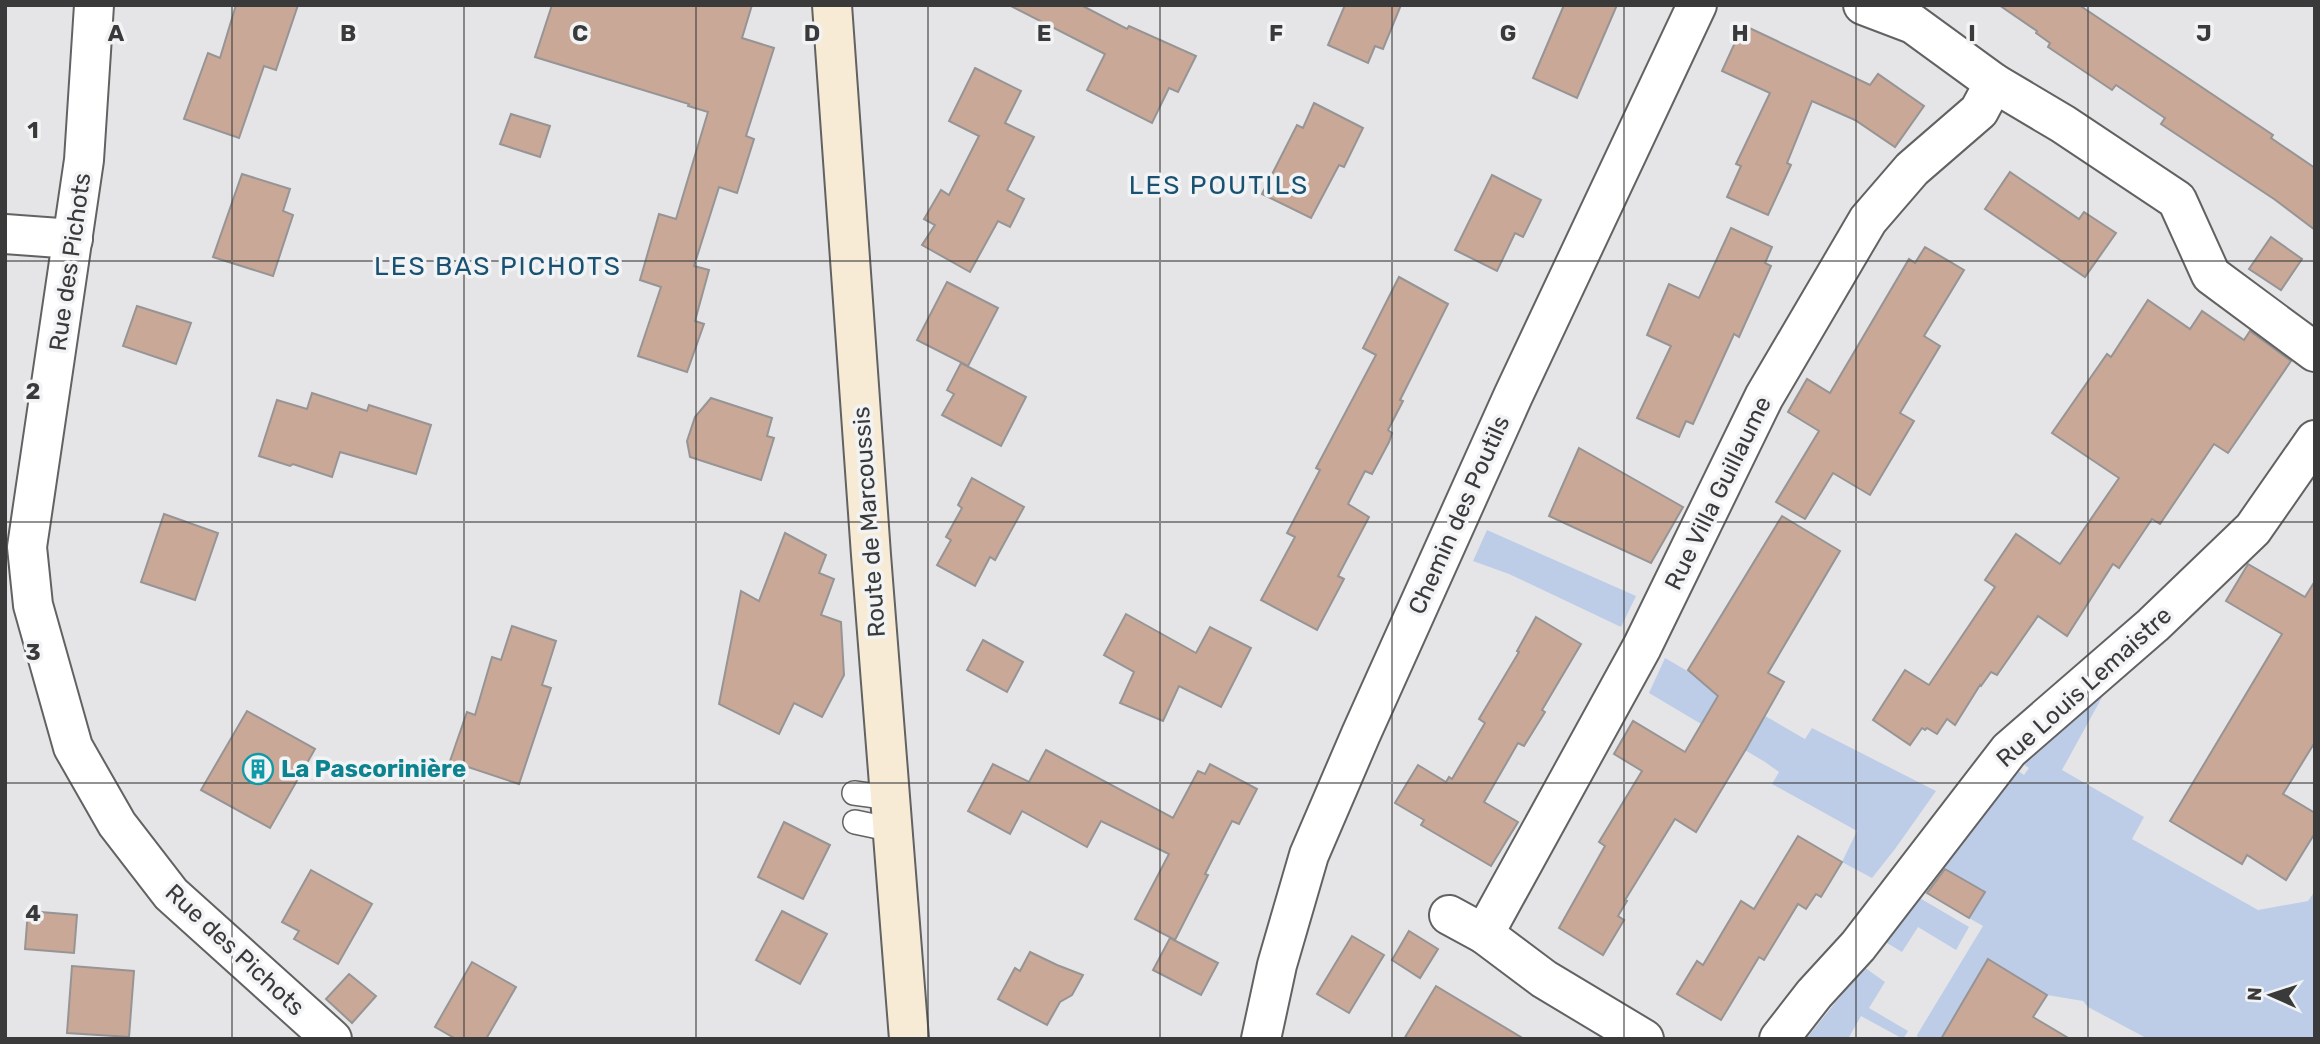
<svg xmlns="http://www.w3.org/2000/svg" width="2320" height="1044" font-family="Rubik,sans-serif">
  <rect width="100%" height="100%" fill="#e5e5e7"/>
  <g fill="#bdcde8">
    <path d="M1487,530L1636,596L1621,627L1509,574L1473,561Z"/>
    <path d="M1665,658L1805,739L1812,728L1936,791L1895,849L1872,878L1842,862L1857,831L1772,784L1779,772L1765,762L1649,693Z"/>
    <path d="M2116,672L2062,770L2144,817L2132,839L2258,910L2308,901L2315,891V1039H2148L2088,1007L2083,1001L2047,995L1988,960L1941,1039H1918L1917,1035L1983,926L1969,918L1984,892L1943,867L2017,770L2024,775L2029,768L2021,763Z"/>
    <path d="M1918,897L1969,927L1956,950L1918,927L1902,952L1882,940Z"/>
    <path d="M1864,967L1885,982L1869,1008L1908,1031L1903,1039L1861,1016L1848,1039H1806Z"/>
  </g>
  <g fill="#c9a898" stroke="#969494" stroke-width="2">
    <path d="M236,5H298L276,70L264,66L239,138L184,119L208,53L220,58Z"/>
    <path d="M552,5H752L742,38L774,48L746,136L754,139L737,193L719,187L694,266L709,270L695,321L704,324L687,372L638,356L661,287L640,280L659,214L676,219L708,112L688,106L689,104L535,57Z"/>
    <path d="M1009,5H1081L1127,29L1129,26L1196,56L1178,92L1169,88L1152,123L1087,90L1105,54Z"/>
    <path d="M1345,5H1401L1383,49L1375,46L1368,63L1328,45Z"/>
    <path d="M1564,5H1617L1577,98L1533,78Z"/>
    <path d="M1999,5H2079L2273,135L2271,138L2315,168V230L2274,199L2161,124L2165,118L2116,85L2112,90L2048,47L2050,43L2036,33L2037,31Z"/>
    <path d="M1743,25L1870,85L1878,74L1924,106L1895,147L1855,120L1812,101L1787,163L1791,165L1768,215L1727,197L1741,166L1736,164L1770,93L1722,71Z"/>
    <path d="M975,68L1021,91L1005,123L1034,137L1007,190L1024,199L1010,227L998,221L970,272L922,245L935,225L924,219L941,190L949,195L979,136L949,121Z"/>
    <path d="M1314,103L1363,128L1344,167L1339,165L1311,218L1262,194L1297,125L1303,128Z"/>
    <path d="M511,114L550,126L540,157L500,144Z"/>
    <path d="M2010,172L2079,219L2084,212L2116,233L2085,277L1985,209Z"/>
    <path d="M242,174L290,189L283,211L293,215L273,276L213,257Z"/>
    <path d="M1492,175L1541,200L1523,237L1515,233L1497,271L1455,250Z"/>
    <path d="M1731,228L1772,247L1765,263L1771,266L1739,337L1734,334L1693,424L1686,421L1679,437L1637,418L1671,346L1647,335L1669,284L1699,298Z"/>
    <path d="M2271,237L2302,259L2281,290L2249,269Z"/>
    <path d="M1925,247L1964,270L1924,336L1940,346L1900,413L1914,421L1870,495L1833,473L1805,519L1776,502L1819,431L1788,412L1807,379L1830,393L1909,259L1915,263Z"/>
    <path d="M1399,277L1448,304L1400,400L1403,401L1388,430L1392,433L1389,442L1372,474L1365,471L1348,504L1369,517L1338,576L1344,579L1317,630L1261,600L1295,537L1287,533L1320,470L1316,468L1376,355L1363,348Z"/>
    <path d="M947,282L998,308L968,366L917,340Z"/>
    <path d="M2148,300L2190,329L2202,311L2244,340L2250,331L2291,361L2228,453L2214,444L2160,524L2152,519L2119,568L2113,564L2067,636L2038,616L1997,675L1991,672L1981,686L1980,685L1955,725L1947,719L1937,734L1927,728L1925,730L1922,728L1910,745L1873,720L1905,670L1929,685L1995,587L1985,580L2016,534L2060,564L2119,478L2052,433L2107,354L2111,357Z"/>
    <path d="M137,306L191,323L176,364L123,346Z"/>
    <path d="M961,363L1026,397L1001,446L942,415L954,394L947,390Z"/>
    <path d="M312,393L367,411L369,405L431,425L416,474L340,452L332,477L293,464L290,466L259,456L277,400L307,409Z"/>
    <path d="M711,398L772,418L767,436L774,438L761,480L690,457L687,441L695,417Z"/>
    <path d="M1579,448L1683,507L1651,563L1549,516Z"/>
    <path d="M972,478L1024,507L995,560L990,557L975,586L937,565L951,540L946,537L962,508L958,505Z"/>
    <path d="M164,514L218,533L195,600L141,582Z"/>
    <path d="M1782,516L1840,551L1768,673L1784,682L1746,749L1696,832L1675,819L1625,900L1627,901L1618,916L1624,920L1603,955L1559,928L1605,846L1599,842L1642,771L1614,754L1633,721L1685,752L1718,696L1688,670Z"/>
    <path d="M785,533L826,555L819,573L834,579L821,615L841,622L844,675L822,717L794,703L779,734L719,704L741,591L759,601Z"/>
    <path d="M2248,564L2305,597L2315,581V742L2283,794L2315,813V833L2286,880L2247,855L2242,864L2170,821L2282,634L2226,601Z"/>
    <path d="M1126,614L1196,653L1210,627L1251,648L1221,707L1179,686L1163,721L1120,703L1134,672L1104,655Z"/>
    <path d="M1536,617L1581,644L1542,710L1545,712L1524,746L1518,743L1484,802L1518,822L1491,866L1421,825L1424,820L1395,803L1418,765L1446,782L1449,777L1452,779L1485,723L1479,719L1519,652L1517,651Z"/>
    <path d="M512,626L556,641L542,685L551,688L519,784L450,761L467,712L475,715L492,657L501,660Z"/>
    <path d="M983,640L1023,662L1007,692L967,670Z"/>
    <path d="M247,711L315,749L270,828L201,790Z"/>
    <path d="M1046,750L1173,818L1198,771L1205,774L1210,764L1257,789L1239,824L1232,821L1205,874L1208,875L1175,940L1135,919L1169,854L1101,821L1087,847L1022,811L1010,834L968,811L993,764L1029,782Z"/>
    <path d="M784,822L830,845L803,899L758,877Z"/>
    <path d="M1798,836L1842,862L1821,897L1816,894L1806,909L1798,904L1764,960L1759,957L1721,1020L1677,994L1697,961L1703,965L1741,901L1754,909Z"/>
    <path d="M1945,869L1985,892L1969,918L1927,893Z"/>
    <path d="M311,870L372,904L338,964L294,939L299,931L282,922Z"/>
    <path d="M28,911L77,915L74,953L25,949Z"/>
    <path d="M782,911L827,934L800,984L756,960Z"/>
    <path d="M1409,931L1438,949L1420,978L1392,960Z"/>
    <path d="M1352,936L1384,955L1349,1013L1317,994Z"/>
    <path d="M1170,938L1218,963L1201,995L1153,970Z"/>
    <path d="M1030,952L1057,965L1083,975L1072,995L1060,1002L1047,1025L998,999L1015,968L1020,971Z"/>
    <path d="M1988,959L2047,995L2033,1017L2070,1039H1941Z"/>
    <path d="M472,962L516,987L486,1039H456L435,1027Z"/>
    <path d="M72,966L134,971L129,1037L67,1033Z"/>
    <path d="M349,974L376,996L352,1023L326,999Z"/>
    <path d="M1436,986L1524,1039H1404Z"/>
  </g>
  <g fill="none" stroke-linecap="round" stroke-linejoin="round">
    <g stroke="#626263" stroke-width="26">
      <g id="service">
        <path d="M854,793L891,798"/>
        <path d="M855,822L893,830"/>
      </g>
    </g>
    <g stroke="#626263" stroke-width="42">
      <g id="minor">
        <path d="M94,5L84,160L27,547L33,605L73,747L117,824L171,894L332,1039"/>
        <path d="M1863,5L1913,24L1994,83L2063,124L2177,200L2211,275L2315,352"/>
        <path d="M5,234L73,239"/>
        <path d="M1449,915L1484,934L1544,979L1644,1039"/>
        <path d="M1484,934L1642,647L1764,397L1868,220L1912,169L1979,111L1994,83"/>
        <path d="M1261,1039L1277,965L1309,855L1361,734L1513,396L1697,5"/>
        <path d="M1779,1039L1814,994L1858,946L2009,750L2153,625L2253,529L2315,440"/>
      </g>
    </g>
    <g stroke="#626263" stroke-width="42">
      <path id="secondary" d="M832,5L871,555L909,1039"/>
    </g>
    <use href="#service" stroke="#fff" stroke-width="23"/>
    <use href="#minor" stroke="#fff" stroke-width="38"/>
    <use href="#secondary" stroke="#f7ebd6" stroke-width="38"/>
  </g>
  <path fill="none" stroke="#3a3a3a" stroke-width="2" stroke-opacity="0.55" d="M232,5V1039M464,5V1039M696,5V1039M928,5V1039M1160,5V1039M1392,5V1039M1624,5V1039M1856,5V1039M2088,5V1039M5,261H2315M5,522H2315M5,783H2315"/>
  <defs>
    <g id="building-ring" transform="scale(1.575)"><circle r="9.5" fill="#f2f3f4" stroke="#0f9aa8" stroke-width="1.5"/><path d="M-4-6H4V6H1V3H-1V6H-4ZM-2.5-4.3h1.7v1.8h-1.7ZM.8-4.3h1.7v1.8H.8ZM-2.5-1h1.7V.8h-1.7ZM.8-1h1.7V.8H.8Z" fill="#0f9aa8"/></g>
  </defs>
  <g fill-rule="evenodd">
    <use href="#building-ring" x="258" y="769"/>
  </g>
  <g text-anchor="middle" stroke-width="7" stroke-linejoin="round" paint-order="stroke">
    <g font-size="24" fill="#3a3a3a" stroke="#f2f3f4">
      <text transform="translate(70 262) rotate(-82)" y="8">Rue des Pichots</text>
      <text transform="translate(1718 493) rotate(-64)" y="8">Rue Villa Guillaume</text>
      <text transform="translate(1459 515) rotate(-66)" y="8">Chemin des Poutils</text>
      <text transform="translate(869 522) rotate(-94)" y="8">Route de Marcoussis</text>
      <text transform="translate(2084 687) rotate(-42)" y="8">Rue Louis Lemaistre</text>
      <text transform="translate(235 950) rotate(43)" y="8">Rue des Pichots</text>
    </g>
    <g font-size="24" font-weight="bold" fill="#0d838f" stroke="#f2f3f4" text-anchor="start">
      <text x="281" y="777">La Pascorinière</text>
    </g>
    <g font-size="26" letter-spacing="2" fill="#185172" stroke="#f2f3f4">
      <text x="1219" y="194">LES POUTILS</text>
      <text x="498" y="275">LES BAS PICHOTS</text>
    </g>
  </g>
  <g font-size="23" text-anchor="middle" font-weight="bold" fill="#3a3a3a" stroke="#f2f3f4" stroke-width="7" stroke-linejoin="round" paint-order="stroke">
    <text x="116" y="41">A</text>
    <text x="348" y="41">B</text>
    <text x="580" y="41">C</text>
    <text x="812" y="41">D</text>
    <text x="1044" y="41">E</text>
    <text x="1276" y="41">F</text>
    <text x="1508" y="41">G</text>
    <text x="1740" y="41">H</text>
    <text x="1972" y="41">I</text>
    <text x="2204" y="41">J</text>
    <text x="33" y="138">1</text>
    <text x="33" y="399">2</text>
    <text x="33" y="660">3</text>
    <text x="33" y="921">4</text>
  </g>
  <rect width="2320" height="1044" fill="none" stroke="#3a3a3a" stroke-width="14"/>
  <g transform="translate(2271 995) rotate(273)" stroke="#f2f3f4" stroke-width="5" paint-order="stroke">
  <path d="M0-5L12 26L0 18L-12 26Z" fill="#3a3a3a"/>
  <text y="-10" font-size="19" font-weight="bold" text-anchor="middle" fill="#3a3a3a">N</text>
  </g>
</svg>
